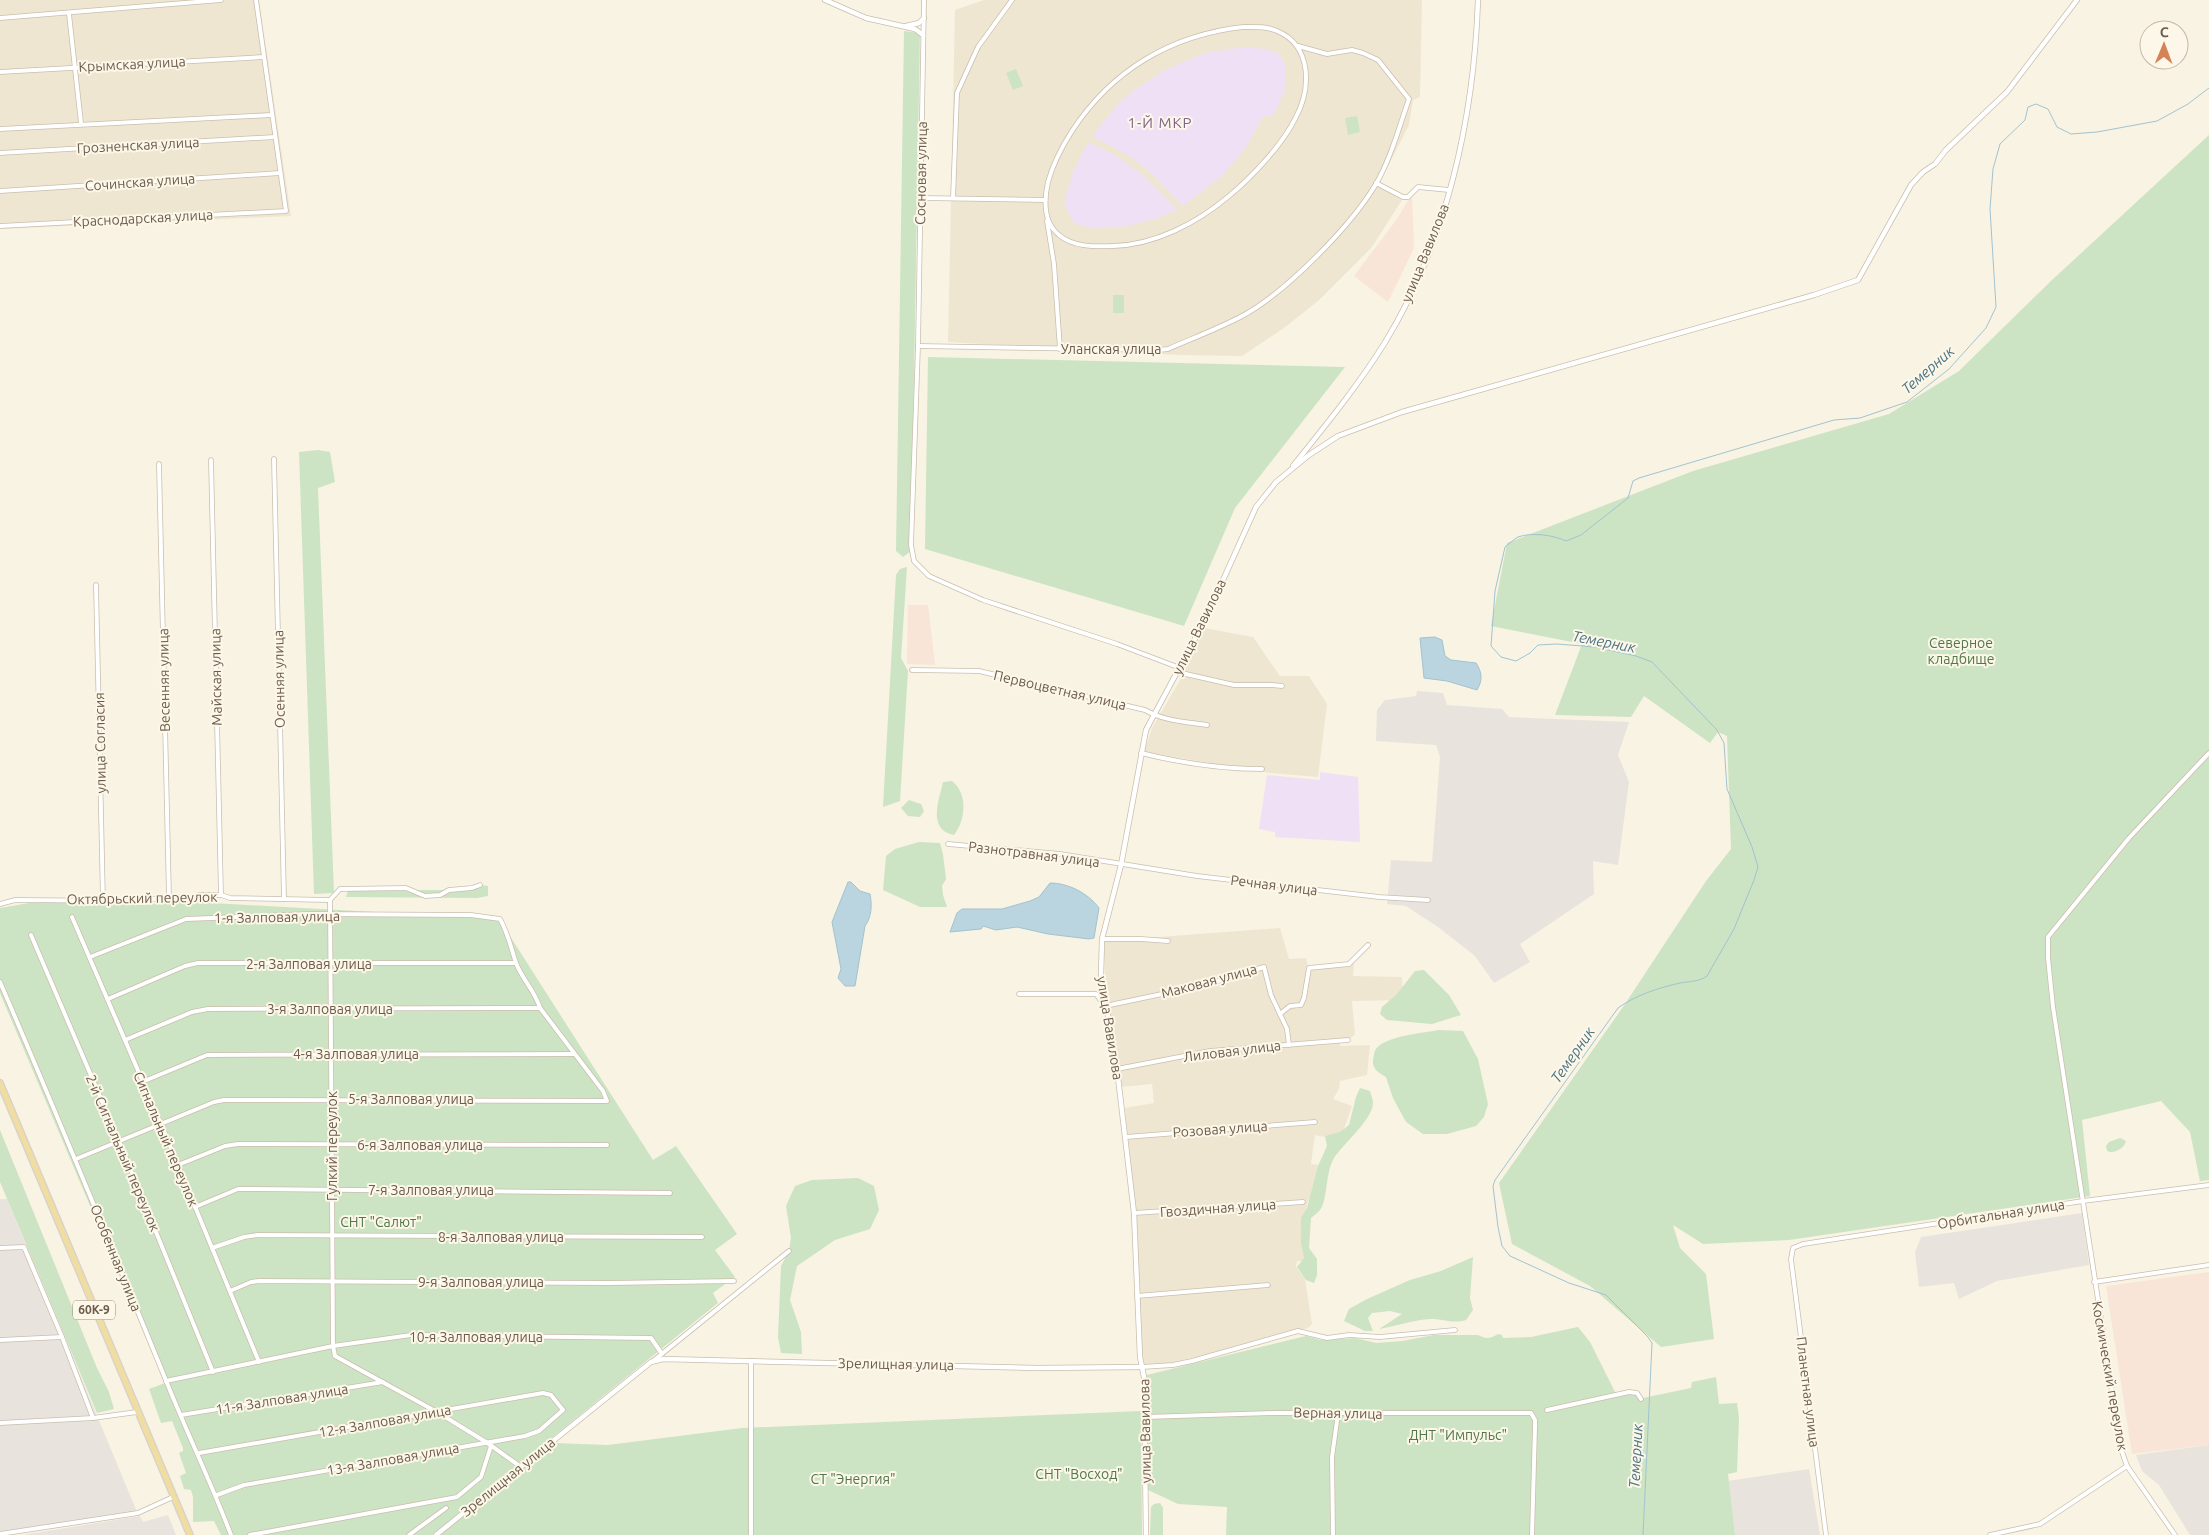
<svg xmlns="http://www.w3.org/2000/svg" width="2209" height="1535" font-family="Ubuntu,sans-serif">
  <rect width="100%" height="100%" fill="#f9f3e3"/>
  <g fill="#efe6d2">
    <path d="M0,0H259L291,216L0,229Z"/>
    <path d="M984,0H1422L1420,97L1413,100L1409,125L1378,186L1402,200L1372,247L1318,301L1284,328L1242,356L1179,355L948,342L955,10Z"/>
    <path d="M1204,628L1253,637L1280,676H1309L1327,704L1318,777L1270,773L1144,752L1152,728L1180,680Z"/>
    <path d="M1280,928L1289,959L1306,958L1309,970L1354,963L1353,976L1402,977L1403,1000L1352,1001L1355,1034L1348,1041L1340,1042V1046L1370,1045L1367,1075L1340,1081L1339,1089L1333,1099L1352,1106L1340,1140L1315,1135L1311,1164L1322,1165L1307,1204L1303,1230L1304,1261H1297L1296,1267L1305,1279L1312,1324L1308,1328L1233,1349L1140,1369L1135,1211L1125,1108L1154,1103L1152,1084L1121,1087L1106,1000L1104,952L1105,941Z"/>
  </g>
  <g fill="#f8e5d7">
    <path d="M1412,194L1414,248L1388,302L1354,276L1397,219Z"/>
    <path d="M908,605H928L935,665L907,664Z"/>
    <path d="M2209,1272V1445L2132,1454L2106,1286Z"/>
  </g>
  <g fill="#e8e4dd">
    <path d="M1417,691L1443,693L1447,705L1502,709L1509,717L1629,722L1618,755L1629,782L1618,865L1593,861L1594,894L1520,944L1530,962L1494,983L1475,956L1438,927L1406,906L1387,904L1391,860L1432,862L1440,757L1436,745L1376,741L1377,710L1385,700L1416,696Z"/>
    <path d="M0,1199H7L137,1512L0,1533Z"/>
    <path d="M2082,1213L2089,1265L1997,1281L1959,1299L1954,1283L1919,1287L1915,1252L1921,1237Z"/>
    <path d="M2209,1445V1535H2190L2159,1485L2142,1471L2136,1455Z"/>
    <path d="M1809,1469L1820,1535H1735L1728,1481Z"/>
    <path d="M168,1515L176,1535H22L140,1516L143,1522Z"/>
  </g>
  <g fill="#f0e0f5">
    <path d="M1243,47L1266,49L1279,54L1284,62L1286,73L1285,88L1281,100L1272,117L1264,115L1245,149L1221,177L1183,206L1152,174L1131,157L1092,136L1118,104L1133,91L1163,71L1204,53Z"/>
    <path d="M1088,142L1115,155L1142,174L1177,209L1161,217L1129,226L1094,228L1079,225L1073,221L1065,206L1066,195L1073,172Z"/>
    <path d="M1320,772L1358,777L1360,842L1275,837V832L1259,829L1267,775L1320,780Z"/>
  </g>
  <g fill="#cce4c3">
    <path d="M904,31L920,33L911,551L903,557L896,551Z"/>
    <path d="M1016,69L1023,86L1013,90L1006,73Z"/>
    <path d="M1357,116L1360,132L1348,135L1345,118Z"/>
    <path d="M2209,135V1180L2200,1181L2190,1132L2161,1101L2082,1120L2090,1196L1789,1240L1703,1244L1673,1225L1680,1248L1706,1274L1714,1339L1661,1347L1590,1286L1512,1244L1499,1183L1623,1007L1706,881L1731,849L1727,736L1718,732L1710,743L1644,696L1631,717L1555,715L1582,644L1491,626L1507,543L1693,471L1889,414L1959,371L2052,280Z"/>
    <rect x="1113" y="295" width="11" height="18"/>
    <path d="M928,357L1345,367L1235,508L1184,626L925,549Z"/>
    <path d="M318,450L330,452L335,482L318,488L334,893L314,894L299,452Z"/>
    <path d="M907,567L901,658L908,671L900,801L883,807L896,575L900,569Z"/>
    <path d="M952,781C968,793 966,820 954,835C927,830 939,800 943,782Z"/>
    <path d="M909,800L921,804L924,811L920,817L908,816L901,808Z"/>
    <path d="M919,842L940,843L943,854L946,879L942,886L943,895L947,907H920L883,890L886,856L895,849Z"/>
    <path d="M480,885L488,886V896L477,898L346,897L348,890H473Z"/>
    <path d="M176,901L499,919L653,1160L676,1146L737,1234L715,1250L735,1277L713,1293L718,1303L432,1535H221L214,1521L193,1522V1497L191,1490L184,1489L180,1476L186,1473L179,1453L183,1451V1448L172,1421L161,1423L149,1389L165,1383L0,993V908L35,902L143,905Z"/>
    <path d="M1424,970L1449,995L1461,1015L1432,1024L1387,1020L1380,1014L1382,1007L1397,994L1415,971Z"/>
    <path d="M1439,1030L1463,1031L1478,1059L1488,1104L1484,1117L1476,1126L1447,1134H1423L1406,1122L1393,1098L1386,1077C1379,1073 1372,1069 1373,1060C1374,1056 1374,1051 1376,1049C1385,1036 1423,1033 1439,1030Z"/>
    <path d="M1360,1088L1370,1091C1371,1095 1373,1099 1373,1103C1373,1119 1343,1144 1334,1158C1325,1173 1328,1199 1320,1210C1318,1213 1314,1215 1311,1218L1309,1248L1317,1259V1275L1314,1283L1306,1280L1297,1267L1304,1258L1301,1242V1218L1307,1208L1318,1166L1327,1146L1325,1136L1340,1132L1349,1125L1356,1097Z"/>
    <path d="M0,1130L97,1368L109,1392L114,1409L97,1413L0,1182Z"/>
    <path d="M2120,1138L2126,1141C2124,1149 2114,1154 2107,1151L2106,1146L2109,1142Z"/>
    <path d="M858,1178L874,1186L879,1210L870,1229L835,1240L797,1266L790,1300L801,1332L802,1354L781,1353L778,1337L781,1266L789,1251L791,1238L786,1206L795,1186L812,1180Z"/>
    <path d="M1473,1257L1470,1298L1473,1310L1466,1320C1453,1324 1444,1319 1431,1319C1413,1320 1397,1326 1379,1329L1402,1314L1390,1311L1372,1313L1368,1318L1373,1331H1365L1344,1321L1349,1309L1367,1299L1410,1280L1441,1271Z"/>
    <path d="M1578,1327L1590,1342L1617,1396L1637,1394L1643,1398L1691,1388L1692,1382L1716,1377L1719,1404L1737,1403L1739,1418L1737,1472L1728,1474L1735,1535H1226L1227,1507L1178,1504L1148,1490L1145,1417L1147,1375L1306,1336L1321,1340L1355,1338L1376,1343L1402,1341L1434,1335H1478C1486,1339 1490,1339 1498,1334L1502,1335L1503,1338L1531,1337Z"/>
    <path d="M1141,1411L1142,1535H437L554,1443L608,1445L742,1428Z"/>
    <path d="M1160,1503L1163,1508V1535H1150L1151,1507L1154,1504Z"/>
  </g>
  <g fill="#bad5df" stroke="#a1c3d0">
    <path d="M1435,637L1442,640L1445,656L1451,660L1476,663C1482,672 1483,680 1477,690L1447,681L1424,678L1420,638Z"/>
    <path d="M848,882H851L860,891L870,894C872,904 872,917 865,926L855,986H845L838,978L841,969L832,922Z"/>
    <path d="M1050,883C1068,883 1088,893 1099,908L1094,938L1089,939L1048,934L1017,927L996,930L983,926L981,929L950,932L957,913L962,909H1002L1030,901L1039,897Z"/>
  </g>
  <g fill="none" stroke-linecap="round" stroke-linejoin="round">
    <path stroke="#a1c3d0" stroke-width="1" d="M1643,1535L1652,1343L1648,1337L1606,1295L1569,1283L1510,1256L1502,1246L1498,1227L1493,1186L1495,1180L1618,1008C1636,995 1658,988 1680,983C1690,981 1699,982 1707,976L1734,929L1754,880L1758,867L1752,847L1727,789L1724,743L1717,730L1652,662L1636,656L1595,647L1557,644L1538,645L1530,653L1516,661L1501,657L1491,646L1495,591L1505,547C1509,544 1514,539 1518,537C1532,532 1553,535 1566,541L1581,535L1628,498L1633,481L1639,478L1834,420L1860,418L1907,402L1949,369L1986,328L1996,307L1990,209L1993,169L2000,144L2025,120L2028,107L2036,104L2048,109L2057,127L2071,134L2097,132L2157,121L2188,104L2209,88"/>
    <g stroke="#cabeae" stroke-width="5.5">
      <g id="minor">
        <path d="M924,0L918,346L911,545L914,561L929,576L983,600L1117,644L1180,668"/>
        <path d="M69,14L81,123"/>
        <path d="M0,18L221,0"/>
        <path d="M1243,27C1254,27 1267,26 1277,31C1313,46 1311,90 1295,119C1282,145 1252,177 1229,196C1197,223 1155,245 1113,246C1095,247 1073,247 1059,235C1043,222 1044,200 1048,182C1053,164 1061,148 1072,131C1112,70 1171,35 1243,27Z"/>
        <path d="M0,72L264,57"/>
        <path d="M0,129L271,115"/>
        <path d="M0,153L275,137"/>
        <path d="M1376,183L1403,197H1408L1418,187L1449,190"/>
        <path d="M0,191L280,173"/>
        <path d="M921,198L1045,200"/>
        <path d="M953,198L957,93L978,47L1012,0"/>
        <path d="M1047,221L1054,264L1060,349"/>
        <path d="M0,226L286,211L256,0"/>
        <path d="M918,346L1159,350L1168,349C1193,338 1220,328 1244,315C1287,291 1351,226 1376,184C1391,158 1399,127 1409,99L1378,60L1363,53L1352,50L1327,54L1298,46"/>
        <path d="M274,459L284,899"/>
        <path d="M211,460L221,895"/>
        <path d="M159,464L169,897"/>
        <path d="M96,585L103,902"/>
        <path d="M912,670L979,671L1145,710C1164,721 1186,722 1207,725"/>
        <path d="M1177,672L1234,685H1272L1282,686"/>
        <path d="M1141,753C1181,763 1221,769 1262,769"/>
        <path d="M948,844L1060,854L1197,876L1379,897L1428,900"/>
        <path d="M330,900L333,1346L335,1356L437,1412L486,1442L521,1467"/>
        <path d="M0,904L15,900L140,901L169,897L192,898L199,895H221L230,898L330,900L340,889L406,888L425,896L440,895L449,890L472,888L480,885"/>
        <path d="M72,917L161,1124L259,1362"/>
        <path d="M31,935L119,1141L213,1372"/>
        <path d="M1102,939H1141L1168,941"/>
        <path d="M0,982C57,1114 111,1246 165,1378C186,1431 211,1482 231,1535"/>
        <path d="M1019,994H1096L1105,1006L1205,985L1264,967L1271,995L1287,1029L1289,1045"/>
        <path d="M108,999L185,966L198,963H516"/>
        <path d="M1280,1014L1290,1006L1301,1005L1304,998L1309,968L1349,964L1368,945"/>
        <path d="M125,1040L192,1012L208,1009L540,1008"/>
        <path d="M1117,1069L1210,1051L1348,1040"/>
        <path d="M142,1082L207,1055L574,1054"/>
        <path d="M1126,1137L1315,1122"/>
        <path d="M76,1159L214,1102L224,1100L607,1101L603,1091L540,1008C535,991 522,979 516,963C511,948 508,933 500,919L471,915L310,914L186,919L90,957"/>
        <path d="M178,1165L225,1146L238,1144L607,1145"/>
        <path d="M195,1207L238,1189H249L670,1193"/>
        <path d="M1134,1213L1303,1202"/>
        <path d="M0,1248L24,1247L62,1337L93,1418L137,1412"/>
        <path d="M212,1248L244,1237L257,1235L702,1237"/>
        <path d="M2094,1282L2209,1265"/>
        <path d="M230,1291L251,1282L259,1281L610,1283L734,1281"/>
        <path d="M1137,1296L1268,1285"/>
        <path d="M0,1340L62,1337"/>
        <path d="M653,1361L789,1251"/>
        <path d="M751,1361V1535"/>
        <path d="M1142,1367L1173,1365L1192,1361L1298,1331L1327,1338L1349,1335L1380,1337L1455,1330"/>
        <path d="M166,1381L333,1346L411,1335L651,1338L662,1354"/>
        <path d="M1547,1410L1629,1392L1637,1393L1641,1399"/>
        <path d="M181,1415L383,1382"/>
        <path d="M1145,1417L1275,1413H1531L1535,1420V1427L1532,1535"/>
        <path d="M0,1423L93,1418"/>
        <path d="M199,1453L543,1393L551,1395L563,1410L539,1431L525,1436L244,1485L217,1495"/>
        <path d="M0,1534L138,1513L173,1497"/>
        <path d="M250,1535L457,1497L481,1477L491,1446"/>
        <path d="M409,1535L446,1508"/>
        <path d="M1333,1535L1332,1457L1338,1414"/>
        <path d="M1826,1535L1791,1259L1793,1248L1803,1244L2083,1201L2209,1185"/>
        <path d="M1990,1535L2040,1524L2127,1466"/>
        <path d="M2175,1535L2127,1466L2121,1449L2053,1007L2048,958V937L2129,838L2209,753"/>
      </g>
    </g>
    <g stroke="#cabeae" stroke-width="6">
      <g id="tertiary">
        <path d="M825,0L866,18L915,29L923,35"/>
        <path d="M906,26L919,23L924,18"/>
        <path d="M1293,466C1325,426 1357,387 1384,344C1447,242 1474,118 1478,0"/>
        <path d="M436,1535L651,1362L663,1359L1037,1368L1142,1367"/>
        <path d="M1146,1535L1144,1377L1140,1357L1134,1213L1117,1069L1101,975L1102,939L1121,865L1146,730L1205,620L1256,507L1276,482L1309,455L1338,436L1402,412L1814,295L1858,280L1911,185L1923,172L1935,164L1946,150L2007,92L2077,0"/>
      </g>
    </g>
    <g stroke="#d6d1cd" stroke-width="8">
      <path id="primary" d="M0,1083L190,1535"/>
    </g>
    <use href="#minor" stroke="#fff" stroke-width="4"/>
    <use href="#tertiary" stroke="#fff" stroke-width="4.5"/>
    <use href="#primary" stroke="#f0dda2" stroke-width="5.5"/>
  </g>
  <g text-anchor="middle" stroke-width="4" stroke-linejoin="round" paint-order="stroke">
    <rect fill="#fcf7e8" stroke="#988a7b" stroke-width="1" x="73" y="1300.5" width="42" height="19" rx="4"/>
    <g font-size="12" font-weight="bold" fill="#6d5c4c">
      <text x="94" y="1314">60К-9</text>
    </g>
    <g font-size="14" fill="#6d5c4c" stroke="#fcf7e8">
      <text transform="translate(132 64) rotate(-3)" y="5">Крымская улица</text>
      <text transform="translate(138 145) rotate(-3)" y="5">Грозненская улица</text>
      <text transform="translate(921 173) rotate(-89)" y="5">Сосновая улица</text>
      <text transform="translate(140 182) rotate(-4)" y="5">Сочинская улица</text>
      <text transform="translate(143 218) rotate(-3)" y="5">Краснодарская улица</text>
      <text transform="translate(1425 253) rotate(-68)" y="5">улица Вавилова</text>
      <text x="1111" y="354">Уланская улица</text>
      <text transform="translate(1199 627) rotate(-64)" y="5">улица Вавилова</text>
      <text transform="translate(216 677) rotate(-91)" y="5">Майская улица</text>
      <text transform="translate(279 679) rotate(-91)" y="5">Осенняя улица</text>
      <text transform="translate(164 680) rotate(-91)" y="5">Весенняя улица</text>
      <text transform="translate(1060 690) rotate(13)" y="5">Первоцветная улица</text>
      <text transform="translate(100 743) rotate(-91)" y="5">улица Согласия</text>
      <text transform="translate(1034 854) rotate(7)" y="5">Разнотравная улица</text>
      <text transform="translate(1274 885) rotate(7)" y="5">Речная улица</text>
      <text transform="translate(142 898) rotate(-1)" y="5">Октябрьский переулок</text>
      <text transform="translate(277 917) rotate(-1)" y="5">1-я Залповая улица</text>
      <text x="309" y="969">2-я Залповая улица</text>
      <text transform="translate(1209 981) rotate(-15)" y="5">Маковая улица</text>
      <text x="330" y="1014">3-я Залповая улица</text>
      <text transform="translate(1110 1028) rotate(81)" y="5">улица Вавилова</text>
      <text transform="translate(1232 1051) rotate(-7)" y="5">Лиловая улица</text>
      <text x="356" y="1059">4-я Залповая улица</text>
      <text x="411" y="1104">5-я Залповая улица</text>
      <text transform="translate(1220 1129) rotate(-4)" y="5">Розовая улица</text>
      <text transform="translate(166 1139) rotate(67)" y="5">Сигнальный переулок</text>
      <text x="420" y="1150">6-я Залповая улица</text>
      <text transform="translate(332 1146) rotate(-90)" y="5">Гулкий переулок</text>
      <text transform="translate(123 1153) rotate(67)" y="5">2-й Сигнальный переулок</text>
      <text x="431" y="1195">7-я Залповая улица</text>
      <text transform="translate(1218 1208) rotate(-4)" y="5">Гвоздичная улица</text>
      <text transform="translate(2001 1214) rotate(-9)" y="5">Орбитальная улица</text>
      <text x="501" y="1242">8-я Залповая улица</text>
      <text transform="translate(116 1258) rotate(68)" y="5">Особенная улица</text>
      <text x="481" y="1287">9-я Залповая улица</text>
      <text x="476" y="1342">10-я Залповая улица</text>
      <text transform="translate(896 1364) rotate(1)" y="5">Зрелищная улица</text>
      <text transform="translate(2110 1376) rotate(80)" y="5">Космический переулок</text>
      <text transform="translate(1808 1392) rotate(83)" y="5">Планетная улица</text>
      <text transform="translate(282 1399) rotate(-9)" y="5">11-я Залповая улица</text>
      <text transform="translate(1338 1413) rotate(1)" y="5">Верная улица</text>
      <text transform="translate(385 1421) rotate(-10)" y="5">12-я Залповая улица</text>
      <text transform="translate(1145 1431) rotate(-91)" y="5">улица Вавилова</text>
      <text transform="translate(393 1459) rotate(-10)" y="5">13-я Залповая улица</text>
      <text transform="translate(508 1477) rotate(-39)" y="5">Зрелищная улица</text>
    </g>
    <g font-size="14" fill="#517849" stroke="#fcf7e8">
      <text x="1961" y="648">Северное<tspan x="1961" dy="16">кладбище</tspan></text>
      <text x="381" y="1227">СНТ "Салют"</text>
      <text x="1458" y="1440">ДНТ "Импульс"</text>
      <text x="1079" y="1479">СНТ "Восход"</text>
      <text x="853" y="1484">СТ "Энергия"</text>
    </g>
    <g font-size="15" letter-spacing="1" fill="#82648a" stroke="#fcf7e8">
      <text x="1160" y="128">1-Й МКР</text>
    </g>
    <g font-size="15" font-style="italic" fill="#4c7485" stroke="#fcf7e8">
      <text transform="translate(1928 370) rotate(-41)" y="5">Темерник</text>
      <text transform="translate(1604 642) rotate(11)" y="5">Темерник</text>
      <text transform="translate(1573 1055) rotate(-55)" y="5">Темерник</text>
      <text transform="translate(1636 1456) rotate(-87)" y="5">Темерник</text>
    </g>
  </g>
  <g transform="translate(2164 45) rotate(1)"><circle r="24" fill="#fcf7e8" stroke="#c3b9aa"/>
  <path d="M0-4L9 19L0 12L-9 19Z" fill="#d58256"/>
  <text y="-8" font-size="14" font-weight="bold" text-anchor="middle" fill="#6d5c4c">С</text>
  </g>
</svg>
